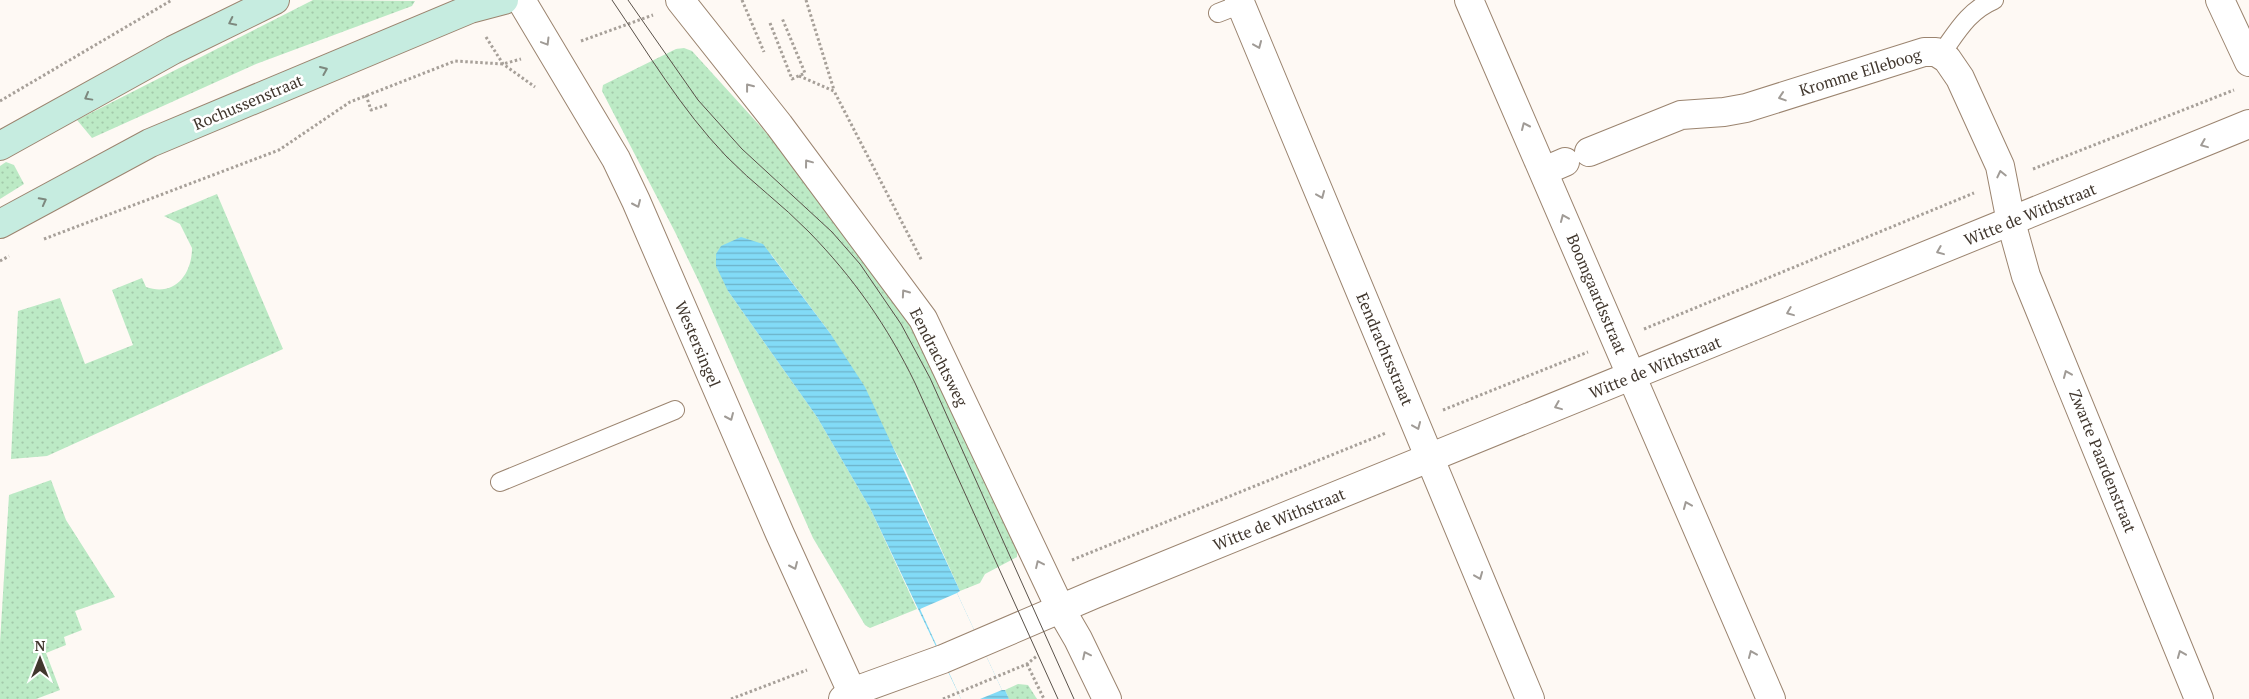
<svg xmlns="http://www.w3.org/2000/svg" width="2249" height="699" font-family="'PT Serif',serif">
  <defs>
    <pattern id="green-dots" width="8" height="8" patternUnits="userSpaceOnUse" patternTransform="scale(1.25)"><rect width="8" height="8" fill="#bceac5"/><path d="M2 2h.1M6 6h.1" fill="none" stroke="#a3c9aa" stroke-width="1.8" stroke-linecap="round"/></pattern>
    <pattern id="water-rules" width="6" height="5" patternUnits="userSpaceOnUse" patternTransform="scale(1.25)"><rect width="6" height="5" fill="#82dbf7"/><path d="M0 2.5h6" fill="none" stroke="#6cb2c8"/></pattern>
  </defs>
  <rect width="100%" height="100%" fill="#fef9f4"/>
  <g fill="url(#green-dots)">
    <path d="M313,0L415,1L412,6L256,64L92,138L77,120Z"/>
    <path d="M684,48L692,51L780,148L906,316L930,357L1017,547V557L985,574L980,583L960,591L905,469L830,333L771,254L728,291L817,417L870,508L917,609L870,628L865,625L813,538L701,286L675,232L602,91L603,85L676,49Z"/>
    <path d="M6,162L14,165L24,184L0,199V166Z"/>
    <path d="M217,194L283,349L47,456L11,459L18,311L60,298L85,364L133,345L112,290L142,278L146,287C174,297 192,275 192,248L180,224L164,216Z"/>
    <path d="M51,480L66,520L115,597L75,611L82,630L64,637L66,645L46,653L60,690L36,699H0V643L9,495Z"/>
    <path d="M1018,684L1028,685L1037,699H1009L1005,690Z"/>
  </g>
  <path fill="url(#water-rules)" d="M741,237L763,244L830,333L865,387L960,591L957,593L1002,690H1005L1009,699H961L870,508L817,417L728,291L716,266V254L721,246Z"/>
  <path fill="#fef9f4" d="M957,593L1002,690L980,699H961L920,609Z"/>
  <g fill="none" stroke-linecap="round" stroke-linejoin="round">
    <g stroke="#9b846f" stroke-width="20">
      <g id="service">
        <path d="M1218,13L1241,4"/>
        <path d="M1941,54C1957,32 1968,11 1994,0"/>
        <path d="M500,482L675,410"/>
      </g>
    </g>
    <g stroke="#9b846f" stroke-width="30">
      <g id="minor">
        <path d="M521,0L616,159L636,201L780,534L855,699"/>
        <path d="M680,0L779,125L923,319L1060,608L1078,639L1107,699"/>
        <path d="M1239,0L1530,699"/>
        <path d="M1469,0L1771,699"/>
        <path d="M2220,0L2249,62"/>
        <path d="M1589,152L1681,115L1724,112L1746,108L1924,52H1936L1947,59L1960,78L2000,166L2011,222L2026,276L2199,699"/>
        <path d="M1544,171L1565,162"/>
        <path d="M843,699L852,692L943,659L1095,594L2249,124"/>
      </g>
    </g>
    <g stroke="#9b846f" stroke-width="30">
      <g id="secondary">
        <path d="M0,146L173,50L275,0"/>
        <path d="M0,224L150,143L470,9L504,0"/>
      </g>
    </g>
    <g stroke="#a7a099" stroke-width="3" stroke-dasharray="2.5 2.5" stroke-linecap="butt">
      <path d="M742,0L764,52"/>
      <path d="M806,0L834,90"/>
      <path d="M770,23L792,79L805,73L782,18"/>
      <path d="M486,37L503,64L535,87"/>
      <path d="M581,41L653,15"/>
      <path d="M799,76L834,91L922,261"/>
      <path d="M366,95L371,110L389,104"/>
      <path d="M0,101L172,0"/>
      <path d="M2033,169L2234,90"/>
      <path d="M44,239L279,150L350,102L455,61L503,64L521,59"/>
      <path d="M0,261L9,256"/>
      <path d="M1644,329L1974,193"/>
      <path d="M1443,410L1588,352"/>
      <path d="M1072,560L1386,433"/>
      <path d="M1027,664L1044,699"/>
      <path d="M731,699L807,670"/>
      <path d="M943,699L1027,664L1038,655"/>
    </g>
    <use href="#service" stroke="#fff" stroke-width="18"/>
    <use href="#minor" stroke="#fff" stroke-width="28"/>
    <use href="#secondary" stroke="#c6ece0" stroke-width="28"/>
    <g stroke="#5a5149" stroke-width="1">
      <path d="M612,0C648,53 681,109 726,156C752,183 783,205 809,232C853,277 888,327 915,383L1058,699"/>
      <path d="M628,0L698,100L742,149L832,232L860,264L901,324L930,378L1074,699"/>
    </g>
  </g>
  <defs><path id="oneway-chevron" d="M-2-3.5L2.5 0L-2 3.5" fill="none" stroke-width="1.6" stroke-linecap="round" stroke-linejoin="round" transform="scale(1.25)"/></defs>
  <g stroke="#7d887e">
    <use href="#oneway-chevron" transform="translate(232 22) rotate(154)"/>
    <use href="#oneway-chevron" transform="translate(324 70) rotate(-23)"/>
    <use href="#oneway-chevron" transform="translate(88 97) rotate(151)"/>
    <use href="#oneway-chevron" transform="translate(43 201) rotate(-28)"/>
  </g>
  <g stroke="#a09b96">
    <use href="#oneway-chevron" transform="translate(546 42) rotate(59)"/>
    <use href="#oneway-chevron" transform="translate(1258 45) rotate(67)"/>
    <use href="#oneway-chevron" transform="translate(749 87) rotate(-128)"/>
    <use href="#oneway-chevron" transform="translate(1782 97) rotate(162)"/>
    <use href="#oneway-chevron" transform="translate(1525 126) rotate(-114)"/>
    <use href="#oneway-chevron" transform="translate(2204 144) rotate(158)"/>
    <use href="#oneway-chevron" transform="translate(808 163) rotate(-127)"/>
    <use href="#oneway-chevron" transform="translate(2001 174) rotate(-103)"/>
    <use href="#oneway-chevron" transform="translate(1321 195) rotate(67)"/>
    <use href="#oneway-chevron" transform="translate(637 204) rotate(66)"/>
    <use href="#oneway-chevron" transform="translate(1564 218) rotate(-113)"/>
    <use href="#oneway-chevron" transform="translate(1940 251) rotate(158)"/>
    <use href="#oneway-chevron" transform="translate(905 293) rotate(-125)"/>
    <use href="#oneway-chevron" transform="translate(1790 312) rotate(158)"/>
    <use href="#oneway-chevron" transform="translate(2067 374) rotate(-113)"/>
    <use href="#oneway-chevron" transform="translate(1558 406) rotate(158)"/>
    <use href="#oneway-chevron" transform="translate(730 417) rotate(66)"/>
    <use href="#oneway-chevron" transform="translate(1417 426) rotate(67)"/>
    <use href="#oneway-chevron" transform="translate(1687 505) rotate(-113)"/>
    <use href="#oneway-chevron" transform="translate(1039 564) rotate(-115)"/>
    <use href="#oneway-chevron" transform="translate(794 566) rotate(66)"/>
    <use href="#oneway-chevron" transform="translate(1479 576) rotate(68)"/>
    <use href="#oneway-chevron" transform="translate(1752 654) rotate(-113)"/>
    <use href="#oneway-chevron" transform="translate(2181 654) rotate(-112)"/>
    <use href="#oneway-chevron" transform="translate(1086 655) rotate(-116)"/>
  </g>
  <g text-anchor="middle" stroke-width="5" stroke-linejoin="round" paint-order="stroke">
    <g font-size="16" fill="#41372e" stroke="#fff">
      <text transform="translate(1860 72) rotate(-17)" y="6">Kromme Elleboog</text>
      <text transform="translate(248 102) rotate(-23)" y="6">Rochussenstraat</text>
      <text transform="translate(2030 214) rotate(-22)" y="6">Witte de Withstraat</text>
      <text transform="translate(1597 294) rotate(67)" y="6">Boomgaardsstraat</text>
      <text transform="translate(698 344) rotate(67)" y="6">Westersingel</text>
      <text transform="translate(1385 349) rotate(67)" y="6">Eendrachtsstraat</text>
      <text transform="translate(939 357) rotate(63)" y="6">Eendrachtsweg</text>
      <text transform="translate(1655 367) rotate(-22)" y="6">Witte de Withstraat</text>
      <text transform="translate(2103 461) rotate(68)" y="6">Zwarte Paardenstraat</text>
      <text transform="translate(1279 519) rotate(-22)" y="6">Witte de Withstraat</text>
    </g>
  </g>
  <g transform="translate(40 659)" stroke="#ffffff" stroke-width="4" paint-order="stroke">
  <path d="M0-4L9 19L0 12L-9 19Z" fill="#41372e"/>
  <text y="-8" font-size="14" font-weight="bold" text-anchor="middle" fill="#41372e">N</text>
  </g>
</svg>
